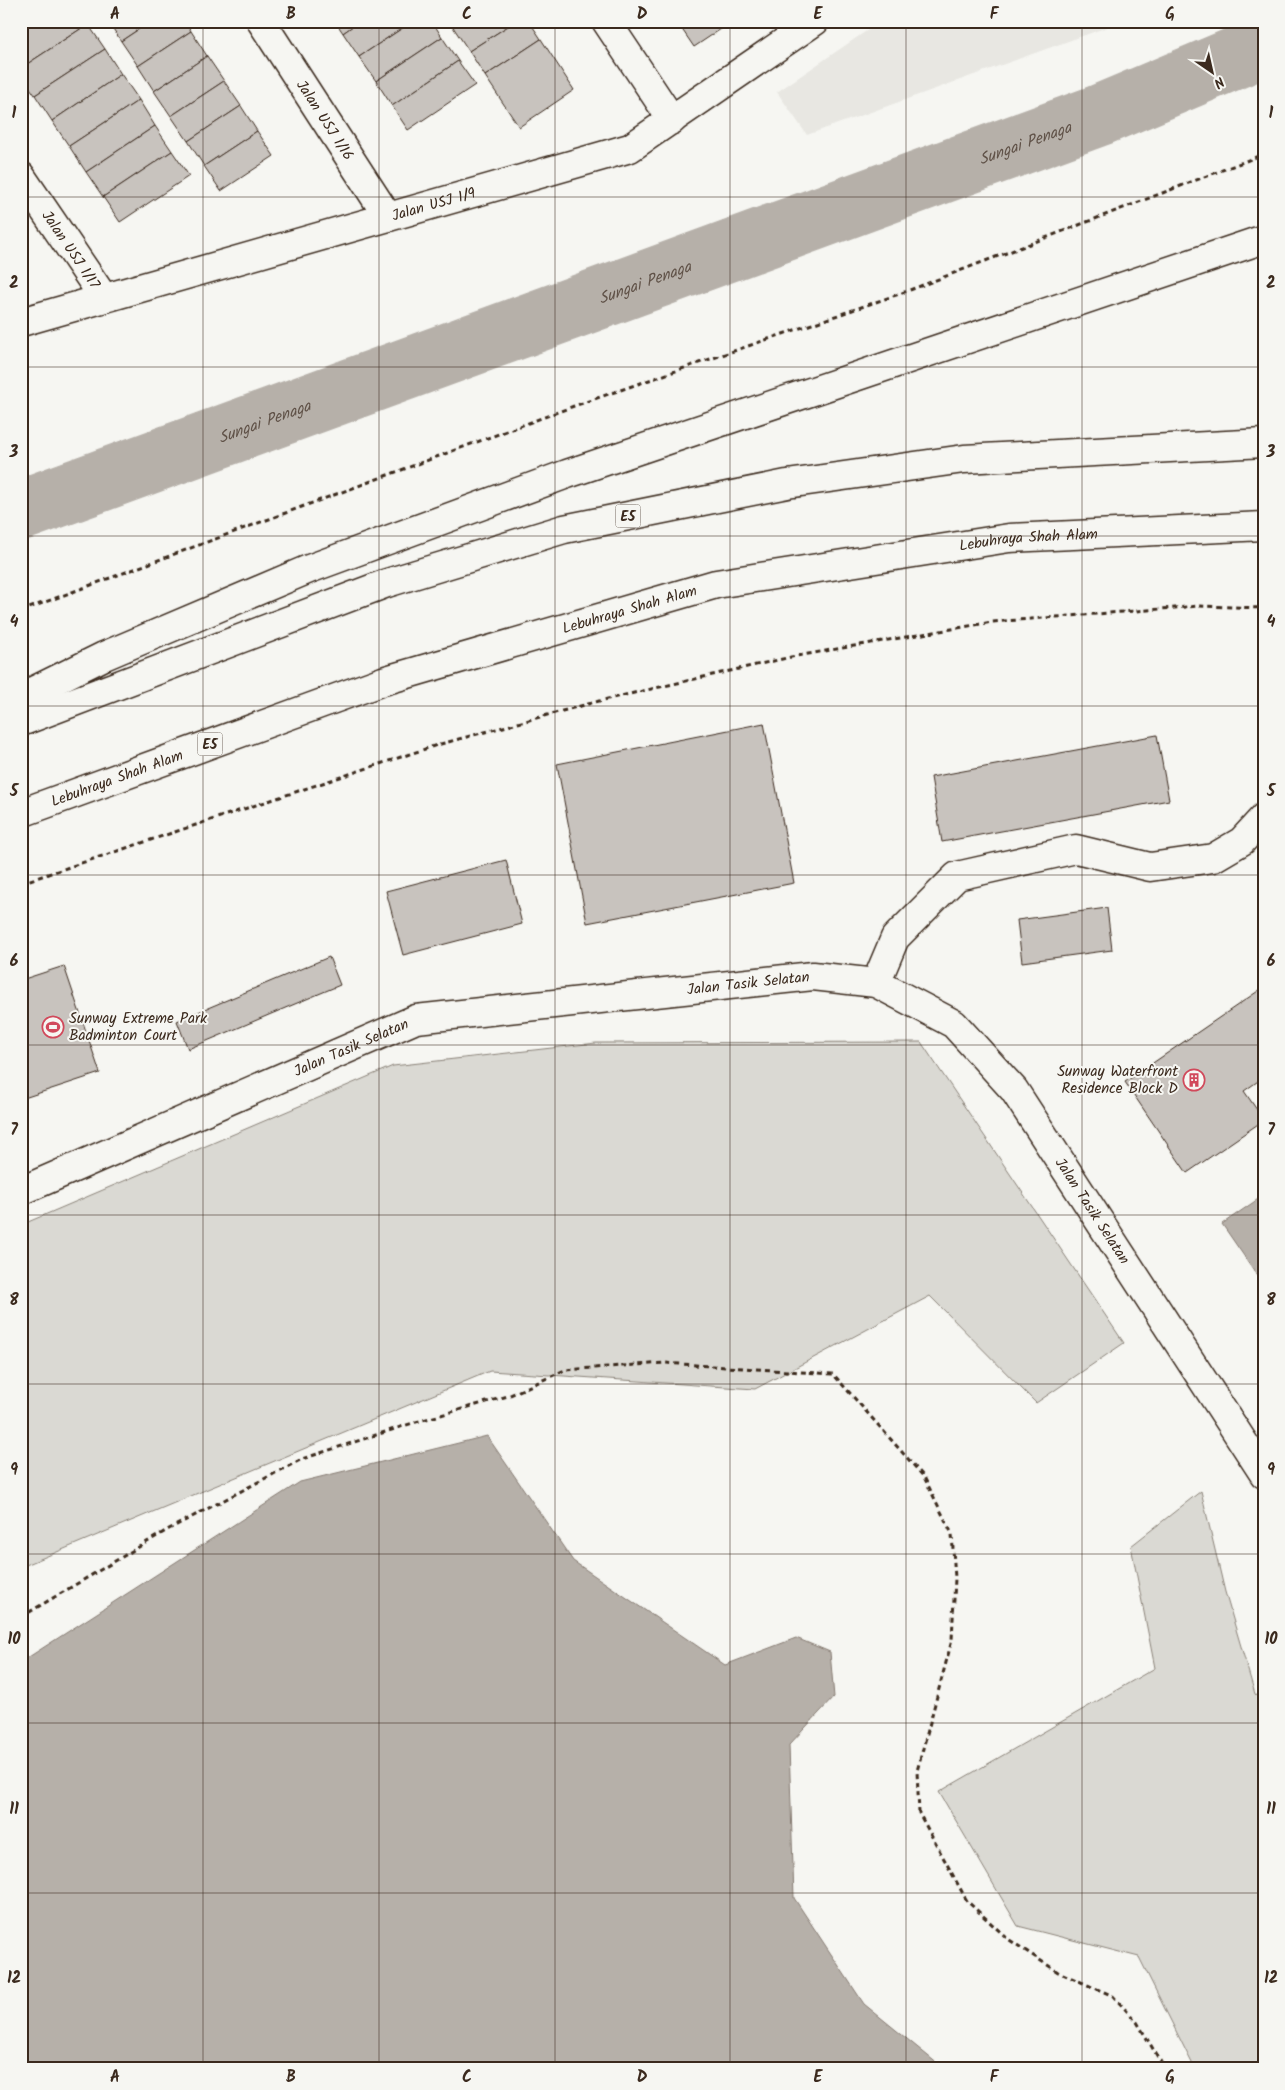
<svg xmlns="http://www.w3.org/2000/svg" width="1285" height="2090" font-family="Kalam,sans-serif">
  <rect width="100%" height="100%" fill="#f6f6f2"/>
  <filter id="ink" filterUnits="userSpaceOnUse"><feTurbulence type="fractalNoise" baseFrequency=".02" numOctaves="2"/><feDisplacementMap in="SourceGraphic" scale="10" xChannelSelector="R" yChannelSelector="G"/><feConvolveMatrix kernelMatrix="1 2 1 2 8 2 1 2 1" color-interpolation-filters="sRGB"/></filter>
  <g filter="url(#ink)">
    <path fill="#e8e7e2" d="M881,21H1124L807,135L777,92Z"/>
    <g fill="#dad9d3" stroke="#8a8278">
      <path d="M921,1042L1124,1343L1036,1403L930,1296L755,1389L490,1371L21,1567V1225L393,1066L596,1043Z"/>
      <path d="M1201,1491L1225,1592L1255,1694L1264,1701V2069H1195L1139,1957L1018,1926L939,1792L1155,1668L1131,1546Z"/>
    </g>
    <g fill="#b6b0a9" stroke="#857a71">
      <path d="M1264,1195V1285L1222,1224Z"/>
      <path d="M487,1436L573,1561L725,1665L796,1638L830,1652L834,1697L789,1745L794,1898L864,2004L944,2069H21V1662L300,1482Z"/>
    </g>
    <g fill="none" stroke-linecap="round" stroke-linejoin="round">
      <path stroke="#b6b0a9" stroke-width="62" id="s1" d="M21,510L1100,115L1264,46"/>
    </g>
    <g fill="#c8c3be" stroke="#3b2a1e">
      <path d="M36,21H86L88,24L21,68V31Z"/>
      <path d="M108,21H151L121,41Z"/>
      <path d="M151,21H185L191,31L138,66L121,41Z"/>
      <path d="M335,21H360L343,33Z"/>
      <path d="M360,21H413L359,57L343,33Z"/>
      <path d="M413,21H432L442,37L376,81L359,57Z"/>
      <path d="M449,21H461L453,27Z"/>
      <path d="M461,21H516L469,51L453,27Z"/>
      <path d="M516,21H529L541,39L485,76L469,51Z"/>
      <path d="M679,21H733L694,47L677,22Z"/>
      <path d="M88,24L105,49L35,95L21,75V68Z"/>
      <path d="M191,31L207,56L154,91L138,66Z"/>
      <path d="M442,37L458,61L392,106L376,81Z"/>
      <path d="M541,39L574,90L519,127L485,76Z"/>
      <path d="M105,49L121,74L52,121L35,95Z"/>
      <path d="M207,56L224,81L171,116L154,91Z"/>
      <path d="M458,61L475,85L408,130L392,106Z"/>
      <path d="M121,74L139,100L69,146L52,121Z"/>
      <path d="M224,81L241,106L188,141L171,116Z"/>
      <path d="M139,100L155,126L86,172L69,146Z"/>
      <path d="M241,106L257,131L204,166L188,141Z"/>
      <path d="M155,126L172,151L103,197L86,172Z"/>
      <path d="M257,131L274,156L221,191L204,166Z"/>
      <path d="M172,151L189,176L120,222L103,197Z"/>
      <path d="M764,723L794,883L587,923L557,764Z"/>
      <path d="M1157,735L1169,800L942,842L931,777Z"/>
      <path d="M506,860L522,924L403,955L386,891Z"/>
      <path d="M1107,908L1112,950L1022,962L1017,920Z"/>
      <path d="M329,957L340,985L188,1049L177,1021Z"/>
      <path d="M64,966L100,1073L21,1099V980Z"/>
      <path d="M1264,987V1077L1244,1091L1264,1120L1187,1173L1125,1082Z"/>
    </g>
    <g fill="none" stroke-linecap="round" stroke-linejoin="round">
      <g stroke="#3b2a1e" stroke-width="31">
        <g id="minor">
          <path id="s2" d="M261,21L388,217"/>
          <path d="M606,21L672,120"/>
          <path id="s3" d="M21,176L104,298"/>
          <path id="s4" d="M21,322L630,148L815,21"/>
          <path d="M876,983L895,938L957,876L1076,849L1150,867L1213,858L1242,841L1264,817"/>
          <path id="s5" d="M21,1191L416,1019L813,976L876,983L954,1024L1014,1090L1264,1474"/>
        </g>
      </g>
      <g stroke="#3b2a1e" stroke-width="31">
        <g id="highway">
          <path d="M21,697L104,656L309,569L567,474L1264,239"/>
          <path d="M21,722L387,583L564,529L787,484L964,459L1264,443"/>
          <path id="s6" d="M21,813L383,681L716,584L1009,538L1264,526"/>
        </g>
      </g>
      <g stroke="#3b2a1e" stroke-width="3" stroke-dasharray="5 4" stroke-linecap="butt">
        <path d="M21,611L574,406L902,293L1264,154"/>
        <path d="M21,883L437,745L599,701L791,657L992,622L1200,606L1264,608"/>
        <path d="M21,1617L169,1529L302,1459L416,1422L508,1396L565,1370L665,1363L833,1374L924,1477L952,1534L955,1578L952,1640L917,1771L919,1813L967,1901L1008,1939L1058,1972L1113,1996L1137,2022L1165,2069"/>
      </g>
      <use href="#minor" stroke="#f6f6f2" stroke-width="28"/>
      <use href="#highway" stroke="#f6f6f2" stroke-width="28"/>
    </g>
  </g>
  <path fill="none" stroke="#3b2a1e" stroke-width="1" stroke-opacity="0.55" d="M203,21V2069M379,21V2069M555,21V2069M730,21V2069M906,21V2069M1082,21V2069M21,197H1264M21,367H1264M21,536H1264M21,706H1264M21,875H1264M21,1045H1264M21,1215H1264M21,1384H1264M21,1554H1264M21,1723H1264M21,1893H1264"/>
  <defs>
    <g id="stadium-ring" transform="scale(1.125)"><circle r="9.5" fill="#f6f6f2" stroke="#d1495b" stroke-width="1.5"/><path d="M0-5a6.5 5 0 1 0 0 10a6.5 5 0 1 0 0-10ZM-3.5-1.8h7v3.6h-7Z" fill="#d1495b"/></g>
    <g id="building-ring" transform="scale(1.125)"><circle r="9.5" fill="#f6f6f2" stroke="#d1495b" stroke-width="1.5"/><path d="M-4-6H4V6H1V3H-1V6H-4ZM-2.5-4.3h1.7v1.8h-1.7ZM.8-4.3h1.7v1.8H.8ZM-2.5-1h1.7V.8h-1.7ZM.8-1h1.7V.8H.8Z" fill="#d1495b"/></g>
  </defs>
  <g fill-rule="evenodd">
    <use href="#stadium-ring" x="53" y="1027"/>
    <use href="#building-ring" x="1194" y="1080"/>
  </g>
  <g text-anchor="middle" stroke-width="4" stroke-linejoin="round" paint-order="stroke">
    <g fill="#f6f6f2" stroke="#73675e" stroke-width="1">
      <rect x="615.5" y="504.5" width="25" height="23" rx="4"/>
      <rect x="197.5" y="732.5" width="25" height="23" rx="4"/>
    </g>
    <g font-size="14" font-weight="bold" fill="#3b2a1e">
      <text x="628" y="521">E5</text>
      <text x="210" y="749">E5</text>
    </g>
    <g font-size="15" fill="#3b2a1e" stroke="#f6f6f2">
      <text dy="5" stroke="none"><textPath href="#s2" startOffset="118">Jalan USJ 1/16</textPath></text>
      <text dy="5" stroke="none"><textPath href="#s4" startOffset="429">Jalan USJ 1/9</textPath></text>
      <text dy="5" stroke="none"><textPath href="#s3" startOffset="89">Jalan USJ 1/17</textPath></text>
      <text dy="5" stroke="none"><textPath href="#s6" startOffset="1048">Lebuhraya Shah Alam</textPath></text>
      <text dy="5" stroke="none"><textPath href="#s6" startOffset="642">Lebuhraya Shah Alam</textPath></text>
      <text dy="5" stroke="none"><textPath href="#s6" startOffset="102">Lebuhraya Shah Alam</textPath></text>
      <text dy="5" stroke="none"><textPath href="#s5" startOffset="765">Jalan Tasik Selatan</textPath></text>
      <text dy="5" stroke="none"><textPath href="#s5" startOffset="360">Jalan Tasik Selatan</textPath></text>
      <text dy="5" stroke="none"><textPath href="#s5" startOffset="1215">Jalan Tasik Selatan</textPath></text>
    </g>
    <g font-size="15" fill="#3b2a1e" stroke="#f6f6f2" text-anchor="start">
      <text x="69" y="1023">Sunway Extreme Park<tspan x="69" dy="17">Badminton Court</tspan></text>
      <text x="1178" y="1076" text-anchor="end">Sunway Waterfront<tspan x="1178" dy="17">Residence Block D</tspan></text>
    </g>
    <g font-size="16" font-style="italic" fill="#605248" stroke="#f6f6f2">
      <text dy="6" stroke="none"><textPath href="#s1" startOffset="1069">Sungai Penaga</textPath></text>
      <text dy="6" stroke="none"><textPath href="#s1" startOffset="664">Sungai Penaga</textPath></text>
      <text dy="6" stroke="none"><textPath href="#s1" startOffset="259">Sungai Penaga</textPath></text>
    </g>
  </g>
  <rect width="1285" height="2090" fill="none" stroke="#f6f6f2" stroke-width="55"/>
  <g transform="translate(1212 72) rotate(146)" stroke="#f6f6f2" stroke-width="4" paint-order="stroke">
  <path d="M0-4L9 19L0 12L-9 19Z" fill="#3b2a1e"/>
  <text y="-8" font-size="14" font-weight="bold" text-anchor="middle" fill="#3b2a1e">N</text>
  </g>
  <rect x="28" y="28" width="1230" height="2034" fill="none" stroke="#3b2a1e" stroke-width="2"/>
  <g font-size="16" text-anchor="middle" font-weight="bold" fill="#3b2a1e">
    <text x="115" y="19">A</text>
    <text x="291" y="19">B</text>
    <text x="467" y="19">C</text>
    <text x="642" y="19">D</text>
    <text x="818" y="19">E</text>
    <text x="994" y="19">F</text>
    <text x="1170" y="19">G</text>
    <text x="14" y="118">1</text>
    <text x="1271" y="118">1</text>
    <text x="14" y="288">2</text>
    <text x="1271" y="288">2</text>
    <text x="14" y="457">3</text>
    <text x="1271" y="457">3</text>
    <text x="14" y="627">4</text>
    <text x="1271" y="627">4</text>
    <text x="14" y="796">5</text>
    <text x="1271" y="796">5</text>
    <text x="14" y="966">6</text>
    <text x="1271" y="966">6</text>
    <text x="14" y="1135">7</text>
    <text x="1271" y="1135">7</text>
    <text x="14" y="1305">8</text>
    <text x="1271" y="1305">8</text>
    <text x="14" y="1475">9</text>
    <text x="1271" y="1475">9</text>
    <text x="14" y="1644">10</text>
    <text x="1271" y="1644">10</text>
    <text x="14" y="1814">11</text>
    <text x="1271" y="1814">11</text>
    <text x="14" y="1983">12</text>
    <text x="1271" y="1983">12</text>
    <text x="115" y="2082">A</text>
    <text x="291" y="2082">B</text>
    <text x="467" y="2082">C</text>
    <text x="642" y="2082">D</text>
    <text x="818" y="2082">E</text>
    <text x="994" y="2082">F</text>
    <text x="1170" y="2082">G</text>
  </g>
</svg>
